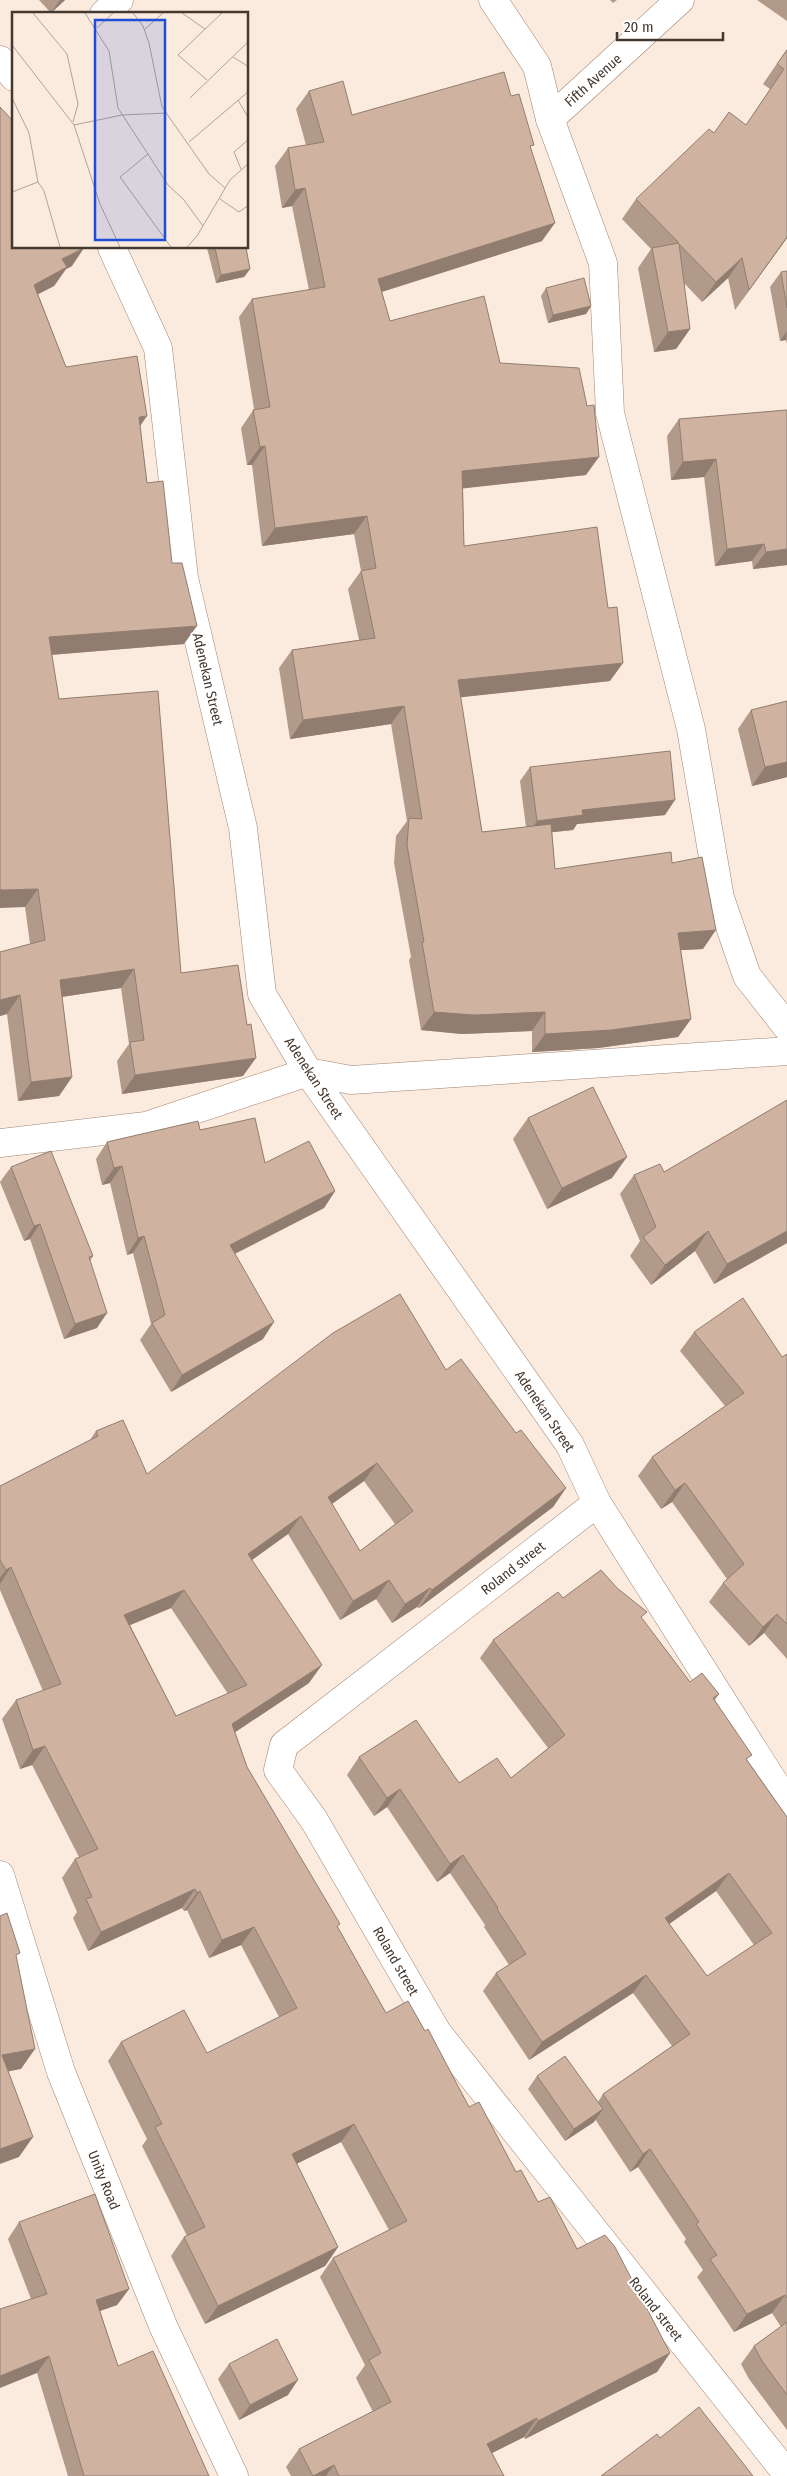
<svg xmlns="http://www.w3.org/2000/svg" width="787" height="2476" font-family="'Fira Sans Condensed',sans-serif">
  <rect width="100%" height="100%" fill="#fbeade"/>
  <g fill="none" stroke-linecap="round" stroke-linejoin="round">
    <g stroke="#9f8573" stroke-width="29">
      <g id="minor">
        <path d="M493,0L537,66L550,119L603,263L610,413L691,729L720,898L747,976L787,1027"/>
        <path d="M104,14L119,0"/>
        <path d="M0,60L14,77"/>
        <path d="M550,119L680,0"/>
        <path d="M112,248L158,348L184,578L243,828L262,994L308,1072L570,1445L597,1503L787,1803"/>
        <path d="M0,1143L146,1126L308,1072L351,1080L787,1051"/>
        <path d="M597,1503L284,1745L278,1770L314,1820L437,2032L787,2474"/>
        <path d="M0,1875L61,2072L164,2328L234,2476"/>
      </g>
    </g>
    <use href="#minor" stroke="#fff" stroke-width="28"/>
  </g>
  <g fill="#b29a8a" fill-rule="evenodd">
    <path d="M39,0H65L51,13Z"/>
    <path d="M610,0H617L613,3Z"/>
    <path d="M757,0H787V21Z"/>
    <path d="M787,49V238L735,310L728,278L702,302L684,283L690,329L676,349L654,352L638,268L651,249L622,219L636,199L714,133L746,125L770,89L763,84Z"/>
    <path d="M309,91L352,115L511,96L531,148L542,241L382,292L390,321L500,363L586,475L463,488L464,546L610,681L460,697L482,832L526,827L520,781L530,767L665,815L577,824L573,830L552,832L555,869L672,863L703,949L681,950L691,1019L678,1037L598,1048L532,1052V1031L462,1034L421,1030L409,960L411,957L394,863L396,836L407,821L391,724L290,739L279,668L292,650L359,640L348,589L361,571L354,534L262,546L252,465H247L241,428L254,409L239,317L252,299L309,290L292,206L282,208L275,166L288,148L306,145L296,109Z"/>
    <path d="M0,107L72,266L66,269L54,286L38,294L66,367L140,426L147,483L172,563L184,644L51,655L59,699L181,973L243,1076L122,1094L117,1061L129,1044L121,988L62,997L72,1077L59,1096L18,1101L7,1014L0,1016V952L30,944L25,907Z"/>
    <path d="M207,248H246L250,269L244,277L216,283Z"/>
    <path d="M787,271V344L786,340L780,341L770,287L781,272Z"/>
    <path d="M546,288L591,306L586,314L548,323L541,296Z"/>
    <path d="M787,410V565L753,569L752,561L715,566L704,477L671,480L667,436L679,419Z"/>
    <path d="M787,701V777L752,786L738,729L751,710Z"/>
    <path d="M787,1100V1243L714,1284L695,1251L651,1285L630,1256L640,1241L620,1194L634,1175L664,1172Z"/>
    <path d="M528,1118L612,1178L547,1209L513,1139Z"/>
    <path d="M200,1130L265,1163L335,1191L324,1208L235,1254L263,1339L171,1392L140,1340L151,1324L133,1253L127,1255L110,1183L102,1185L96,1159L107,1142Z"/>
    <path d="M11,1167L93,1256L90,1261L97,1328L64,1339L30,1239L24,1241L0,1182Z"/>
    <path d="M694,1332L782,1357L787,1354V1659L764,1633L749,1646L709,1602L723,1583L727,1579L672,1502L661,1509L638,1476L652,1457L725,1406L680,1351Z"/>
    <path d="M446,1370L516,1433L566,1488L553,1507L419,1608L417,1607L392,1623L376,1599L340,1620L288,1534L252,1560L309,1683L235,1732L247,1767L386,2013L425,2031L469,2107L516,2172L538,2202L577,2249L670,2353L657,2372L525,2439L524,2437L492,2453L504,2476H291L286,2467L299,2449L373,2412L356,2378L365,2365L320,2277L333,2258L389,2230L341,2142L296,2164L338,2247L325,2266L205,2324L171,2256L184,2237L187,2236L142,2146L147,2139L108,2061L121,2042L207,2053L279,2017L241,1945L209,1958L187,1910L184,1911L182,1908L88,1951L73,1918L77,1912L62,1878L75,1859L79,1857L32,1765L20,1769L2,1719L16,1700L43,1691L0,1590V1486L90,1440L96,1431L147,1474ZM364,1481L395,1524L360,1551L332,1504ZM171,1608L228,1694L176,1716L130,1625Z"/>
    <path d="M563,1598L642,1619L690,1682L719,1694L715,1700L748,1761L787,1817V2430L749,2379L741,2364L754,2346L781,2327L772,2313L734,2332L697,2277L703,2270L684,2242L686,2239L638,2167L630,2172L595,2119L594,2122L565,2141L528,2089L537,2076L598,2102L603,2094L672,2046L633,1993L529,2060L483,1991L496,1973L509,1965L484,1927L485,1925L450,1873L437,1882L387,1807L374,1816L347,1775L359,1757L459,1783L511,1778L548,1748L480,1658L493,1640ZM716,1891L754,1945L707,1976L669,1924Z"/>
    <path d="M19,2222L129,2289L117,2305L100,2311L118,2366L209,2476H68L37,2373L31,2299L8,2239Z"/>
    <path d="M229,2364L288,2395L239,2420L218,2379Z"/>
  </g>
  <g fill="#917d70">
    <path d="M60,0H65L51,13Z"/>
    <path d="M305,188L292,206L282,208L295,190Z"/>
    <path d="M555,223L542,241L365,297L378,279Z"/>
    <path d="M787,237V238L735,310L749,290Z"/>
    <path d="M84,248L72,266L66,269L54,286L21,303L34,285L62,259Z"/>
    <path d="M742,258L728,278L702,302L716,282Z"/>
    <path d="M250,269L244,277L216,283L221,275Z"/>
    <path d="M591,306L586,314L548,323L553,315Z"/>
    <path d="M690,329L676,349L654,352L668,332Z"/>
    <path d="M787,331L786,340L780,341Z"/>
    <path d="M147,416L134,435L139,417Z"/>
    <path d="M265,446L252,465H247L260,447Z"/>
    <path d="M599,457L586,475L449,490L462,471Z"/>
    <path d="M716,459L704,477L671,480L683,462Z"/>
    <path d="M367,516L354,534L262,546L275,528Z"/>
    <path d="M764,544L752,561L715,566L727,549Z"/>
    <path d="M787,549V565L753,569L766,552Z"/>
    <path d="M197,626L184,644L36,656L49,637Z"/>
    <path d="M623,663L610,681L445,699L458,680Z"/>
    <path d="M404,706L391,724L290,739L303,720Z"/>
    <path d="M787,762V777L752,786L765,767Z"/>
    <path d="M675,800L665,815L577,824L573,830L527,835L537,821L582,810Z"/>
    <path d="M38,889L25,907L0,908V890Z"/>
    <path d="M716,930L703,949L666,951L678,933Z"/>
    <path d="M134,969L121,988L47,999L60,980Z"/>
    <path d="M20,995L7,1014L0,1016V1000Z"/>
    <path d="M434,1012H545L532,1031L462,1034L421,1030Z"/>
    <path d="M691,1019L678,1037L598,1048L532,1052L545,1034Z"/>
    <path d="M256,1058L243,1076L122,1094L135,1075Z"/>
    <path d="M72,1077L59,1096L18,1101L31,1082Z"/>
    <path d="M627,1157L612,1178L547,1209L562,1188Z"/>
    <path d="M122,1166L110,1183L102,1185L114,1168Z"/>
    <path d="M335,1191L324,1208L218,1262L230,1245Z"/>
    <path d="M40,1224L30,1239L24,1241L34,1226Z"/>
    <path d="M708,1231L695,1251L651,1285L665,1265Z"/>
    <path d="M787,1231V1243L714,1284L727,1264Z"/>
    <path d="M144,1236L133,1253L127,1255L138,1238Z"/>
    <path d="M107,1313L97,1328L64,1339L75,1324Z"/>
    <path d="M274,1322L263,1339L171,1392L182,1375Z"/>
    <path d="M377,1463L364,1481L315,1516L328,1497Z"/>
    <path d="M685,1483L672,1502L661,1509L675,1490Z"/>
    <path d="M566,1488L553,1507L419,1608L432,1590Z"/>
    <path d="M301,1516L288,1534L235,1572L248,1554Z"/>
    <path d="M11,1567L0,1584V1578L6,1570Z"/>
    <path d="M389,1580L376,1599L340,1620L353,1601Z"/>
    <path d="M430,1588L417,1607L392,1623L405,1604Z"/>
    <path d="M184,1590L171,1608L111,1633L124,1615Z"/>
    <path d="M777,1614L764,1633L749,1646L763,1627Z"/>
    <path d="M322,1665L309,1683L219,1743L232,1724Z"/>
    <path d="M45,1746L32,1765L20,1769L33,1750Z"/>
    <path d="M400,1789L387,1807L374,1816L387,1798Z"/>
    <path d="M463,1855L450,1873L437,1882L450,1864Z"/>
    <path d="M729,1873L716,1891L652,1936L665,1918Z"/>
    <path d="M195,1889L182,1908L88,1951L101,1932Z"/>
    <path d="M200,1891L187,1910L184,1911L197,1893Z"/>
    <path d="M254,1927L241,1945L209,1958L222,1940Z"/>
    <path d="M646,1975L633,1993L529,2060L542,2042Z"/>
    <path d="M35,2049L21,2069L0,2073L2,2055Z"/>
    <path d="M603,2109L594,2122L565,2141L574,2129Z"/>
    <path d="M354,2124L341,2142L278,2173L292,2154Z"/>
    <path d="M33,2137L19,2157L0,2164V2149Z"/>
    <path d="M650,2149L638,2167L630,2172L643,2154Z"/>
    <path d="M338,2247L325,2266L205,2324L218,2306Z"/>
    <path d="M129,2289L117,2305L85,2316L96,2300Z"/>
    <path d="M785,2295L772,2313L734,2332L747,2314Z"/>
    <path d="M670,2353L657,2372L525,2439L538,2421Z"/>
    <path d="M49,2356L37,2373L0,2388V2376Z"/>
    <path d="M298,2380L288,2395L239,2420L250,2405Z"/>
    <path d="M537,2418L524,2437L474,2462L487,2444Z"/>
    <path d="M334,2465L326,2476H313Z"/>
  </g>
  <g fill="#cfb3a0" stroke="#917d70" fill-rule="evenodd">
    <path d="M787,50V237L749,290L742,258L716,282L679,244L690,329L668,332L652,248L679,243L636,199L709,129L714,133L729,112L746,125L784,69L777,64Z"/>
    <path d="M504,72L511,96L519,94L534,145L530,146L555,223L378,279L390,321L484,296L500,363L579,368L587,406L594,405L599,457L462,471L464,546L597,527L608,608L617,607L623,663L458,680L482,832L551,824L555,869L671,852L672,863L702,857L716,930L678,933L691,1019L611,1030L545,1034V1012L474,1015L434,1012L422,942H424L407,845L409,818L422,819L404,706L303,720L292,650L375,638L361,571L376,568L367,516L275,528L265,446L260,447L253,410L270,407L252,299L325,287L305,188L295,190L288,148L324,142L309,91L343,81L352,115Z"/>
    <path d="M0,107L14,122V248H84L62,259L67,267L34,285L66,367L137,356L147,416L139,417L147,483L163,481L172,563H182L197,626L49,637L59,699L158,691L181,973L238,965L247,1025L251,1024L256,1058L135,1075L130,1042L144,1040L134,969L60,980L72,1077L31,1082L20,995L0,1000V952L45,940L38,889L0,890Z"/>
    <path d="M215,248H246L250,269L221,275Z"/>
    <path d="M787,271V308L781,272Z"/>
    <path d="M584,278L591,306L553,315L546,288Z"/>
    <path d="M787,410V549L766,552L764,544L727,549L716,459L683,462L679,419Z"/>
    <path d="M787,701V762L765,767L751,710Z"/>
    <path d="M670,751L675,800L582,810L583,815L537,821L530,767Z"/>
    <path d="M593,1087L627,1157L562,1188L528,1118Z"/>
    <path d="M787,1100V1231L727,1264L708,1231L665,1265L643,1237L656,1227L634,1175L660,1164L664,1172Z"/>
    <path d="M255,1118L265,1163L309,1141L335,1191L230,1245L274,1322L182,1375L152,1323L165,1315L144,1236L138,1238L122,1166L114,1168L107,1142L198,1121L200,1130Z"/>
    <path d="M51,1151L93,1256L89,1257L107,1313L75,1324L40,1224L34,1226L11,1167Z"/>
    <path d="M400,1294L446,1370L461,1359L516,1433L521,1430L566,1488L432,1590L430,1588L405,1604L389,1580L353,1601L301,1516L248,1554L322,1665L232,1724L247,1767L340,1924L337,1926L386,2013L408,2001L425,2031L428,2029L469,2107L479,2102L516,2172L521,2170L538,2202L550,2197L577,2249L605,2235L615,2247L670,2353L538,2421L537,2418L487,2444L504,2476H339L334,2465L313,2476L299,2449L391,2402L369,2360L381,2353L333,2258L407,2221L354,2124L292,2154L338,2247L218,2306L184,2237L205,2227L155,2127L162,2124L121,2042L184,2010L207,2053L297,2008L254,1927L222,1940L200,1891L197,1893L195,1889L101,1932L86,1899L92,1897L75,1859L98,1849L45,1746L33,1750L16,1700L61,1684L11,1567L6,1570L0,1560V1486L98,1436L96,1431L123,1420L147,1474L333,1333ZM377,1463L413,1511L360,1551L328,1497ZM184,1590L247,1685L176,1716L124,1615Z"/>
    <path d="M743,1298L782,1357L787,1354V1624L777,1614L763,1627L723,1583L744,1564L685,1483L675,1490L652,1457L744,1393L694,1332Z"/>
    <path d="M601,1570L617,1588L647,1612L641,1617L690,1682L702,1673L719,1694L713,1698L752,1755L746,1759L787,1817V2298L785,2295L747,2314L710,2259L717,2255L696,2224L699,2222L650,2149L643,2154L603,2094L690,2034L646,1975L542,2042L496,1973L526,1954L497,1909L498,1908L463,1855L450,1864L400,1789L387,1798L359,1757L416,1720L459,1783L497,1758L511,1778L565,1735L493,1640L558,1592L563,1598ZM729,1873L772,1933L707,1976L665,1918Z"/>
    <path d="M7,1913L20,1953L16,1955L35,2049L2,2055L33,2137L0,2149V1916Z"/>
    <path d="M565,2056L603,2109L574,2129L537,2076Z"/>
    <path d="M95,2194L129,2289L96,2300L118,2366L153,2351L209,2476H84L49,2356L0,2376V2309L47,2294L19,2222Z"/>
    <path d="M787,2322V2395L762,2361L754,2346Z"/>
    <path d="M277,2339L298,2380L250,2405L229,2364Z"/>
    <path d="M699,2407L753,2476H601L657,2434L660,2438Z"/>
  </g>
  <g text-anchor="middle" stroke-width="4" stroke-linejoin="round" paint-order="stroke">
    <g font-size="14" fill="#443931" stroke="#fff">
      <text transform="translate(593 80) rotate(-42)" y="5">Fifth Avenue</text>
      <text transform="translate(208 679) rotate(77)" y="5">Adenekan Street</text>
      <text transform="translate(314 1078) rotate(57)" y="5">Adenekan Street</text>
      <text transform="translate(545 1411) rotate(56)" y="5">Adenekan Street</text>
      <text transform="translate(513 1568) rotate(-38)" y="5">Roland street</text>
      <text transform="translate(396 1961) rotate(60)" y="5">Roland street</text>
      <text transform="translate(104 2180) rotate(68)" y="5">Unity Road</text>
      <text transform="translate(656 2309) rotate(52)" y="5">Roland street</text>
    </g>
  </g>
  <g transform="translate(12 12)">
    <rect width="236" height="236" fill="#fbeade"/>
    <path fill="none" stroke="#b2a399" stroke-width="1" d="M21,1L55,42L66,92L61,110M73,1L97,39L106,96L156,173L172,188L191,214M121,1L131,14L137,31L150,95L197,162L213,176M170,1L193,17M85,16L101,1M132,18L151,1M0,33L62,113L88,192L108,235M221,45L237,55M195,68L166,43L210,1M0,86L17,121L26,170M178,86L237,29M226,88L237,107M62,113L110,103L155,101M177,130L237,79M136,142L108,165L159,235M229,157L222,140L237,127M26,170L32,179L48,235M0,180L26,170M208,187L227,200L237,193M175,235L185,224L218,168L237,151"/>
    <path fill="#1d4ed8" fill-opacity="0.15" stroke="#1d4ed8" stroke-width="2.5" d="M83,8H153V228H83Z"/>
    <rect width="236" height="236" fill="none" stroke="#443931" stroke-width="2.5"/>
  </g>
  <path d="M617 32v8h106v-8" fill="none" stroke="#443931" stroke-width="2.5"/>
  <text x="624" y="32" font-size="15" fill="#443931" stroke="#ffffff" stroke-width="4" paint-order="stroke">20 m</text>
</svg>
